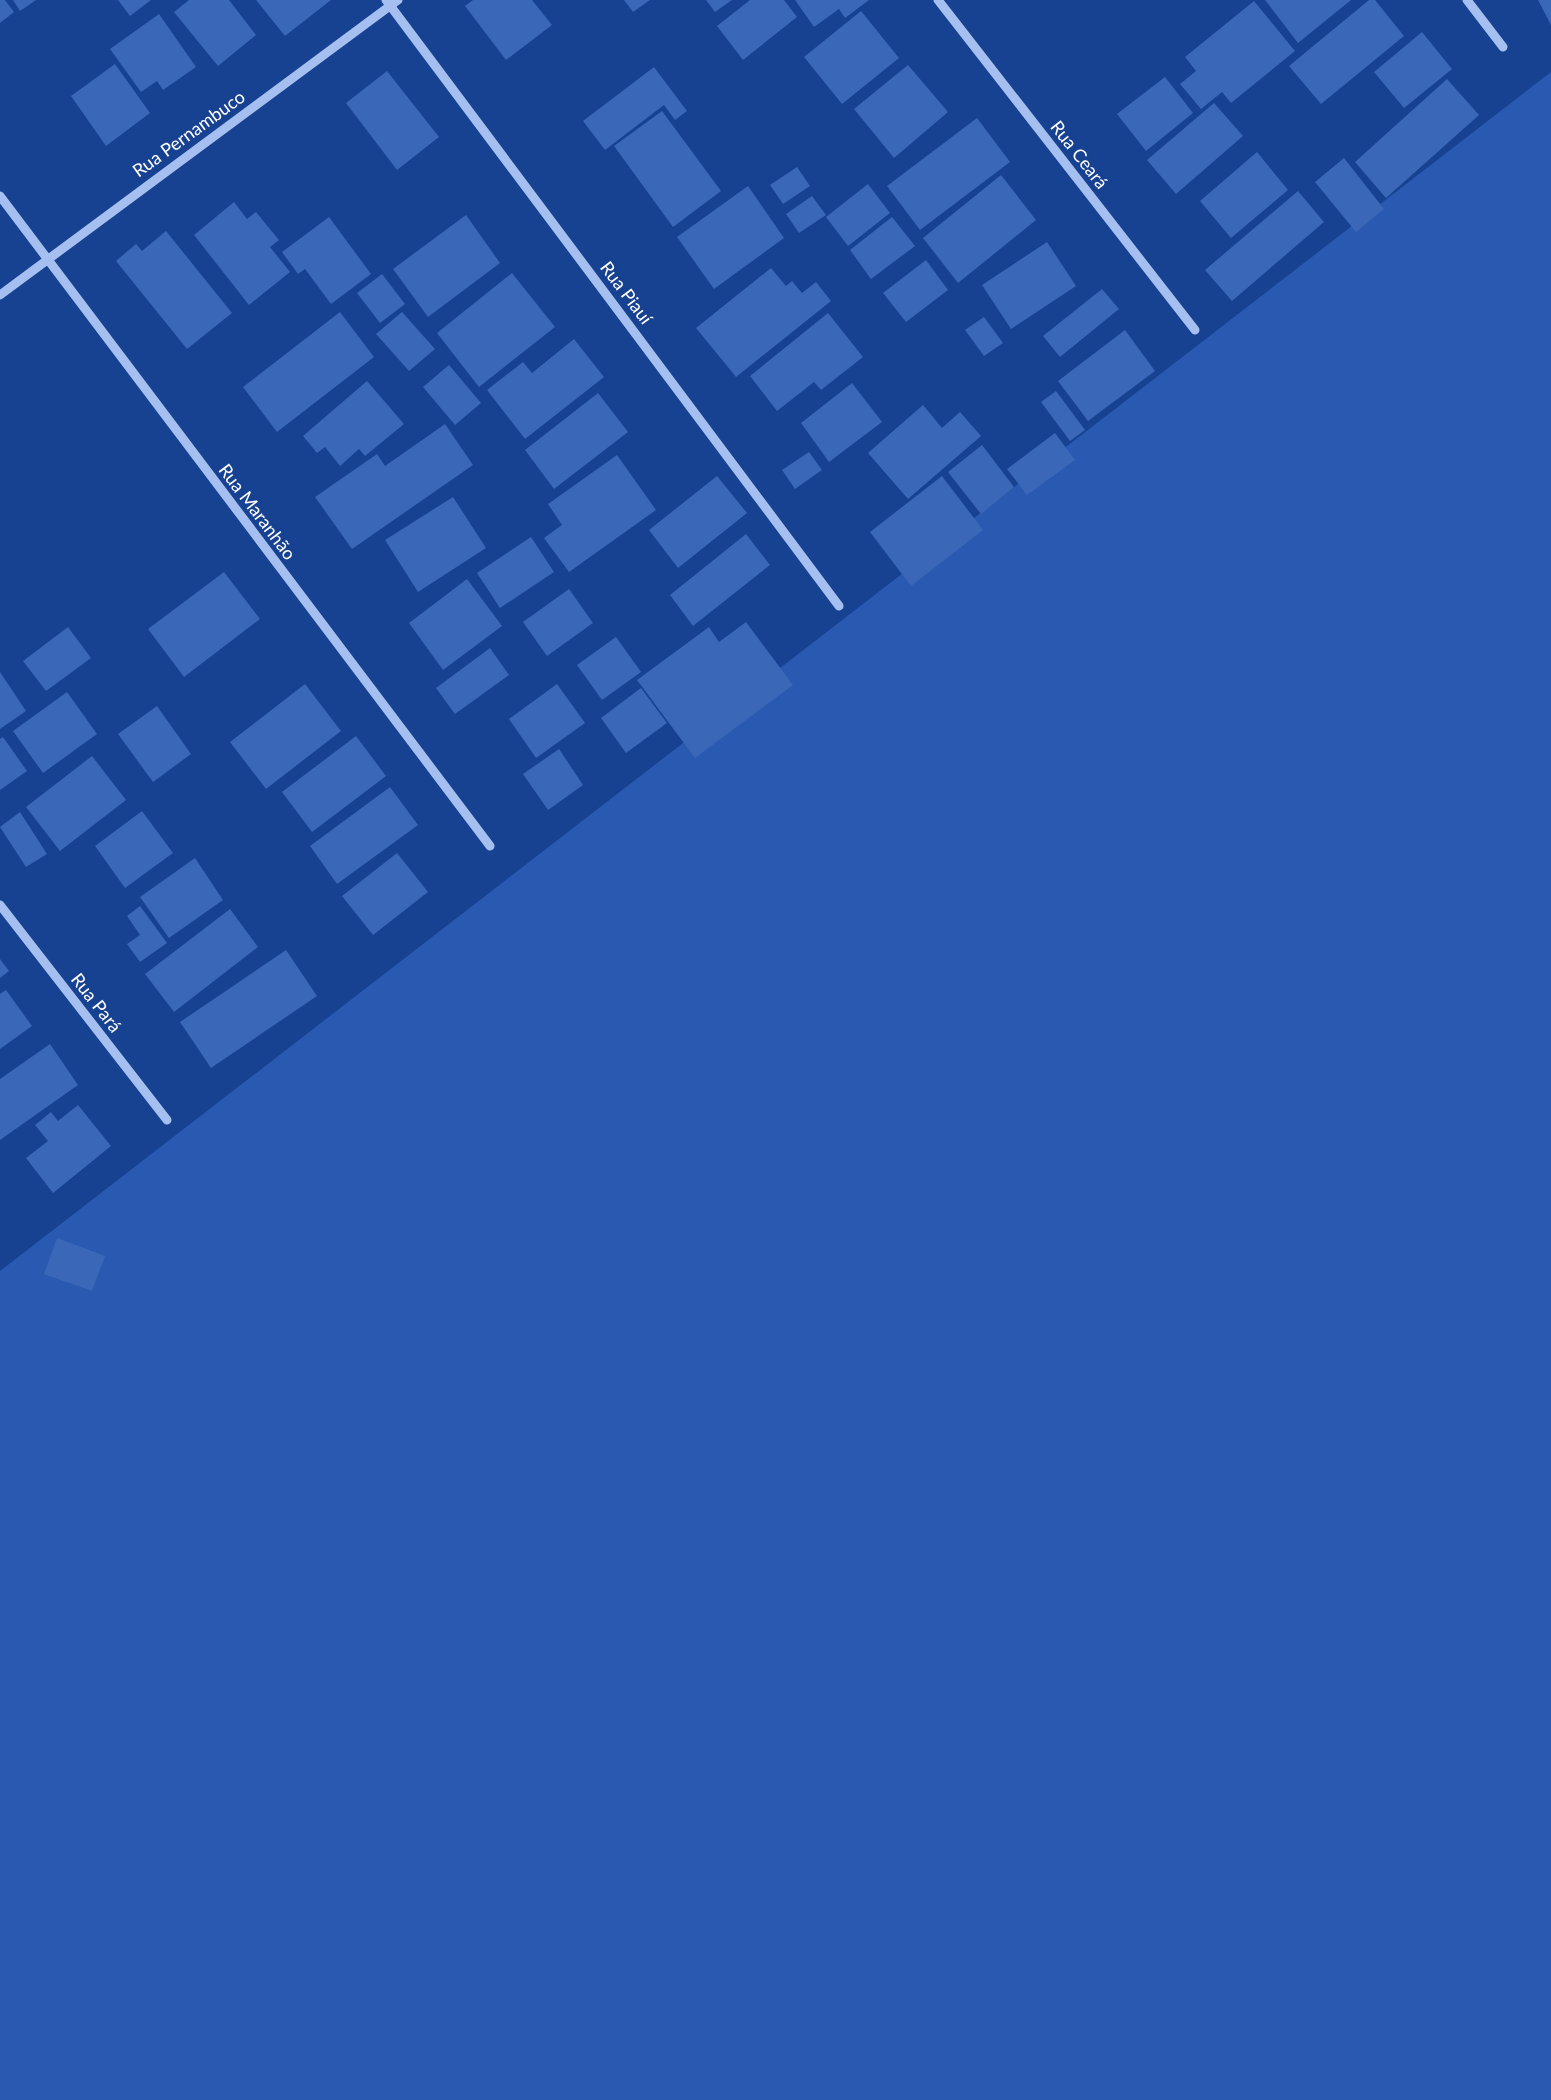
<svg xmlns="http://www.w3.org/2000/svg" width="1551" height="2100" font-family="Lato,sans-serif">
  <rect width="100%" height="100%" fill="#174191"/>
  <path fill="#2959b0" d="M1551,72V2100H0V1271Z"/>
  <g fill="#3b67b8">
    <path d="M0,0H5L14,12L0,23Z"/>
    <path d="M13,0H36L20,11Z"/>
    <path d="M118,0H151L130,16Z"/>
    <path d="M189,0H229L256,35L218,66L174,12Z"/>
    <path d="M256,0H331L285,36Z"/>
    <path d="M473,0H532L552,25L506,60L465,6Z"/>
    <path d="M624,0H650L633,12Z"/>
    <path d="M706,0H732L715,12Z"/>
    <path d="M750,0H784L797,17L743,60L717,26Z"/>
    <path d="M795,0H869L845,18L839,9L814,27Z"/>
    <path d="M1265,0H1351L1298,43Z"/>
    <path d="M1369,0H1375L1404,36L1321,104L1289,66Z"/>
    <path d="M1538,0H1551V25Z"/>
    <path d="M1254,1L1295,51L1231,103L1222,92L1201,109L1180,84L1196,71L1185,57Z"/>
    <path d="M861,11L899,58L842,104L804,57Z"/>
    <path d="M159,14L196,67L163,90L157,81L141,92L110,49Z"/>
    <path d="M1422,32L1452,69L1404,108L1374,72Z"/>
    <path d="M115,64L150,113L106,146L71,96Z"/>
    <path d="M908,65L948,112L894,158L854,109Z"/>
    <path d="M654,67L687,111L675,120L664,105L605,150L583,121Z"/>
    <path d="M387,71L439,137L397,170L346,103Z"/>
    <path d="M1165,77L1193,113L1146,151L1117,114Z"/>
    <path d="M1447,79L1479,115L1386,198L1355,162Z"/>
    <path d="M1214,103L1243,136L1176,194L1147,160Z"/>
    <path d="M662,111L721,191L673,227L614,146Z"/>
    <path d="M977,118L1010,162L920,230L887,186Z"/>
    <path d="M1257,152L1288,190L1231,238L1200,201Z"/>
    <path d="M1344,158L1384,209L1356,232L1315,182Z"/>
    <path d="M797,167L810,186L783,204L770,185Z"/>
    <path d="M1001,175L1036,220L958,283L923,238Z"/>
    <path d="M868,184L890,213L848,246L826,217Z"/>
    <path d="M748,186L784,238L714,289L677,237Z"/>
    <path d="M1298,191L1324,222L1232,301L1205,270Z"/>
    <path d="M812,196L826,215L799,233L786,214Z"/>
    <path d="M234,202L247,219L256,212L279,240L270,247L290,272L249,305L194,235Z"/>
    <path d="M466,215L500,263L428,317L393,269Z"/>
    <path d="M329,217L371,274L331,304L305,269L298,274L282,252Z"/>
    <path d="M892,217L915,246L871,279L850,250Z"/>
    <path d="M166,231L232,313L187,349L116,261L136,244L142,251Z"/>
    <path d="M1047,242L1076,286L1011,329L982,285Z"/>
    <path d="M926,260L948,290L906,322L883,293Z"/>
    <path d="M771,268L786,286L792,281L802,293L816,282L831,301L736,377L696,328Z"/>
    <path d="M512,273L555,327L479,387L437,333Z"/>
    <path d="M382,274L405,304L380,323L357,293Z"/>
    <path d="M1102,289L1119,309L1060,357L1043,336Z"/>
    <path d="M340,312L374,357L277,432L243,387Z"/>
    <path d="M402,312L435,349L409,371L376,334Z"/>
    <path d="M828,313L863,357L821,390L814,382L777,411L750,376Z"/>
    <path d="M984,317L1003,343L984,356L965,330Z"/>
    <path d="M1125,330L1155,371L1088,421L1058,381Z"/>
    <path d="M574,339L604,377L525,439L487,390L523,362L532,373Z"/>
    <path d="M449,365L481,403L455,425L423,387Z"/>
    <path d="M367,381L404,424L365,456L359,449L340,466L325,447L317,453L303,436Z"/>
    <path d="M852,383L882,422L829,462L801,423Z"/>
    <path d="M1056,391L1085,430L1070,441L1041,402Z"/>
    <path d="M598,393L628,432L554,489L525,450Z"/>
    <path d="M923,405L942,428L960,412L981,436L908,499L868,453Z"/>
    <path d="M445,424L473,465L352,549L315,497L377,454L385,466Z"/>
    <path d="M1055,433L1075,460L1027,495L1007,469Z"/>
    <path d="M982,445L1014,487L981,514L948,472Z"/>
    <path d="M809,452L822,470L795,489L782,470Z"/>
    <path d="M617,455L656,510L569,572L544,538L562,525L548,504Z"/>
    <path d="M717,476L747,513L678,568L649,530Z"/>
    <path d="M942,476L983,530L911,586L870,532Z"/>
    <path d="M453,497L486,548L418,592L385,540Z"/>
    <path d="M746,534L770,565L693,626L670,595Z"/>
    <path d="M531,537L554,572L500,608L477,573Z"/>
    <path d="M224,572L260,619L184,677L148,629Z"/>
    <path d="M467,579L502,626L443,670L409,623Z"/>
    <path d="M569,589L593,623L547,656L523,622Z"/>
    <path d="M746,622L793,685L695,758L637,680L709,627L719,642Z"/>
    <path d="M68,627L91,658L46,691L23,661Z"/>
    <path d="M616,637L641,672L602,700L577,665Z"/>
    <path d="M490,648L509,675L455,714L436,688Z"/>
    <path d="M0,672L26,711L0,729Z"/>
    <path d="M305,684L341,731L266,789L230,742Z"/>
    <path d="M557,684L585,723L536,758L509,719Z"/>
    <path d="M641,688L667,723L626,753L601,718Z"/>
    <path d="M67,692L97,734L43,773L13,731Z"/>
    <path d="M157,706L191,754L153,782L118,734Z"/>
    <path d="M356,736L386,776L312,832L282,792Z"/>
    <path d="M3,737L27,771L0,790V739Z"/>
    <path d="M559,749L583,785L548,810L523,774Z"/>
    <path d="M92,756L126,800L60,851L26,807Z"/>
    <path d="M390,787L418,825L337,884L310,846Z"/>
    <path d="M142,811L173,853L125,888L95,846Z"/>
    <path d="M20,812L47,854L26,867L0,827Z"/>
    <path d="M397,853L428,892L373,935L342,896Z"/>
    <path d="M195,858L223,900L169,938L140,897Z"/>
    <path d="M140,906L167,943L140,962L127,944L140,935L127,916Z"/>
    <path d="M230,909L258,947L174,1012L145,974Z"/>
    <path d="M286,950L317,996L211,1068L180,1022Z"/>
    <path d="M0,959L9,971L0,978Z"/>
    <path d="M6,990L32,1026L0,1049V994Z"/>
    <path d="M50,1044L78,1085L0,1140V1079Z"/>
    <path d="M78,1105L111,1146L53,1193L26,1158L48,1141L35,1125L51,1112L58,1121Z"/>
    <path d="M57,1238L105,1256L92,1291L44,1274Z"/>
  </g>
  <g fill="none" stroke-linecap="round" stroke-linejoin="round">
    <g stroke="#a5c0f0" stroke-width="9">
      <path d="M386,0L839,606"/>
      <path d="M938,0L1195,330"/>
      <path d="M1467,0L1503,47"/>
      <path d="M0,196L490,846"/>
      <path d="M0,295L398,0"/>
      <path d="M0,905L167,1120"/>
    </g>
  </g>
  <g text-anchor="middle" stroke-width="5" stroke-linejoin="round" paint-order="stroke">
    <g font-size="18" fill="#fff" stroke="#174191">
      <text transform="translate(189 134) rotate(-36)" y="6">Rua Pernambuco</text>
      <text transform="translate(1079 155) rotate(52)" y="6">Rua Ceará</text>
      <text transform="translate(626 293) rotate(53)" y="6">Rua Piauí</text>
      <text transform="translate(257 512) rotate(53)" y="6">Rua Maranhão</text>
      <text transform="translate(96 1003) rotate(52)" y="6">Rua Pará</text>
    </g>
  </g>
</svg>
